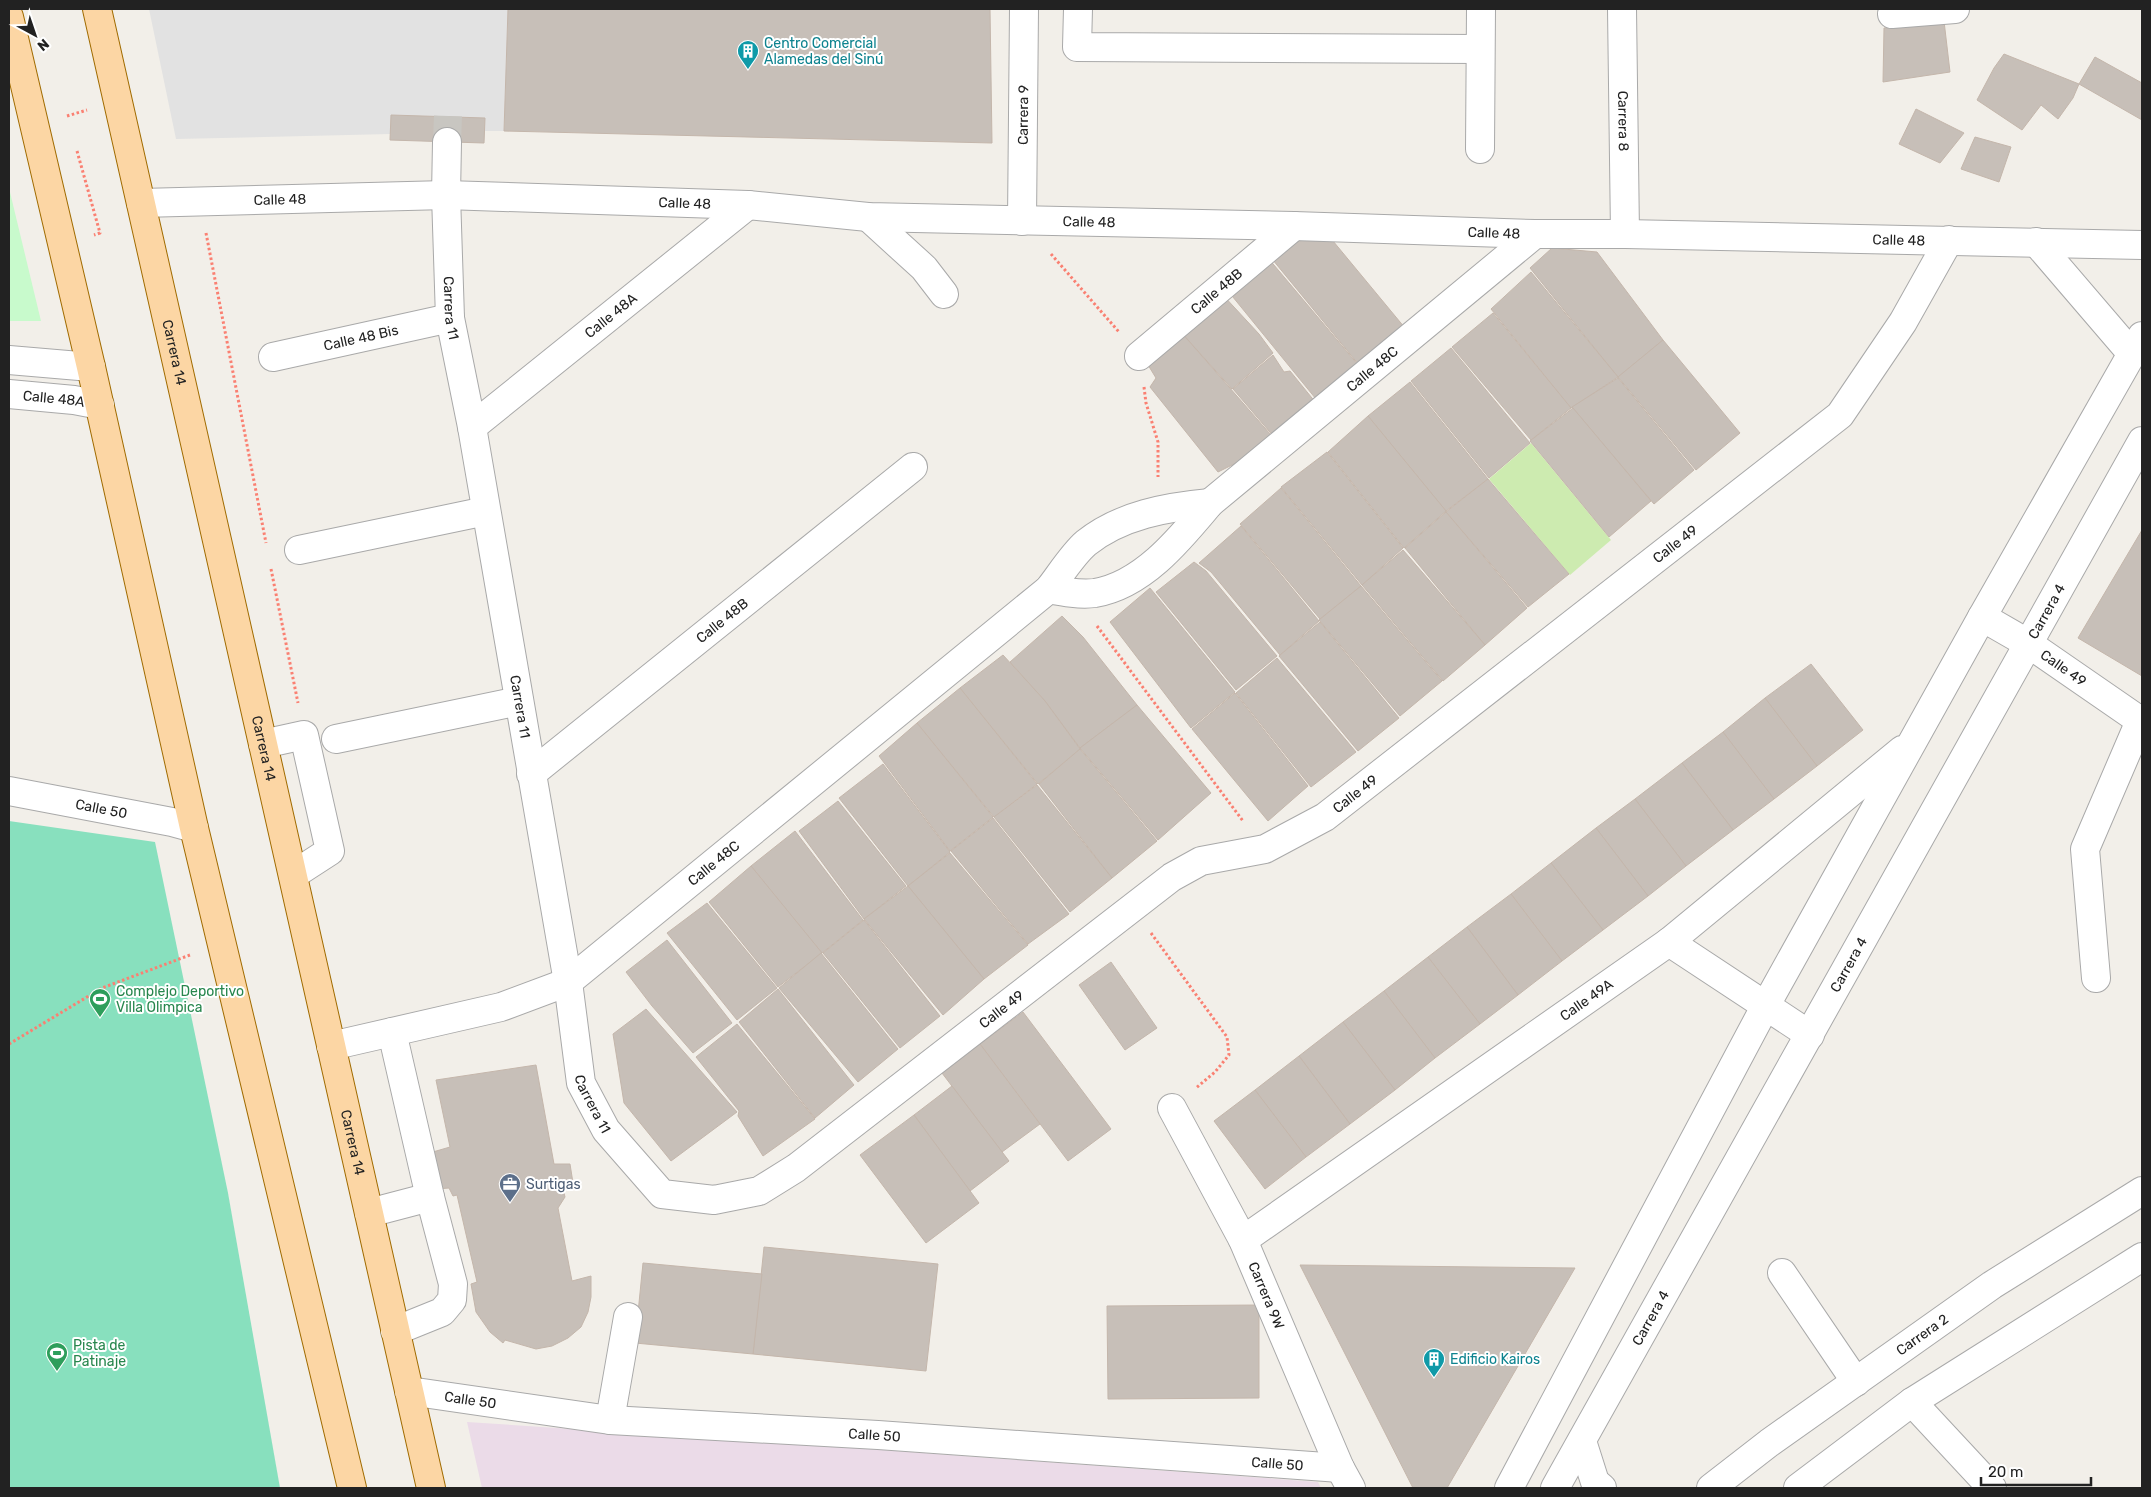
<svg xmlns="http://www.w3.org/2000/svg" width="2151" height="1497" font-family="Rubik,sans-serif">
  <rect width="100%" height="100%" fill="#f2efe9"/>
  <path fill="#ebdbe8" d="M467,1422L856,1448L1318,1482L1321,1488H482Z"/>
  <path fill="#cdebb0" d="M1531,443L1611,540L1570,575L1489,479Z"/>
  <path fill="#c8facc" d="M9,188L41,321H9Z"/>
  <path fill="#88e0be" d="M9,821L155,842L228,1193L280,1488H9Z"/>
  <path fill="#e2e2e2" d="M149,9H508L504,131H485L484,143L390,140V134L176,139Z"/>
  <g fill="#c7bfb8" stroke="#c4b6ab">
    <path d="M508,9H990L992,143L504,131Z"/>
    <path d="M1944,21L1950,72L1883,82L1884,28Z"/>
    <path d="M2004,54L2079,84L2073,98L2058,119L2041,105L2022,130L1977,100L1994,68Z"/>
    <path d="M2095,57L2142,83V120L2079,84Z"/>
    <path d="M1916,109L1964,133L1940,163L1899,144Z"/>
    <path d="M391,115L485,118L484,143L390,140Z"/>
    <path d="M1975,137L2011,147L1999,182L1961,169Z"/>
    <path d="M1288,238L1333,241L1405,328L1359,365L1268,254Z"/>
    <path d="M1552,248L1597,252L1663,340L1618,377L1530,268Z"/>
    <path d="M1268,258L1359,366L1316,399L1228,291Z"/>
    <path d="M1531,272L1618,377L1571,408L1491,309Z"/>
    <path d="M1221,293L1259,334L1273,353L1232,389L1180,331Z"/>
    <path d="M1493,313L1571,408L1531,440L1452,347Z"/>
    <path d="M1180,331L1271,435L1238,462L1218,472L1150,387L1156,378L1145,360Z"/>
    <path d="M1663,340L1740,433L1696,470L1618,377Z"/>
    <path d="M1451,348L1530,443L1489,478L1411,381Z"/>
    <path d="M1273,355L1284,372L1290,371L1316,403L1275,438L1233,389Z"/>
    <path d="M1618,378L1694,470L1654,504L1572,407Z"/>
    <path d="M1410,382L1488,479L1446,511L1368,416Z"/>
    <path d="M1573,408L1651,501L1609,537L1530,441Z"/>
    <path d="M1368,416L1446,511L1404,548L1328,452Z"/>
    <path d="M1327,452L1403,548L1362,585L1281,487Z"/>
    <path d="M1488,479L1569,574L1528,607L1446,512Z"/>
    <path d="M1281,488L1361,586L1320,619L1240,524Z"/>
    <path d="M1446,512L1527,608L1485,645L1405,548Z"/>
    <path d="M1241,526L1319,621L1280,655L1211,572L1199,563Z"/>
    <path d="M2142,530V676L2078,638Z"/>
    <path d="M1403,550L1485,645L1443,681L1362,585Z"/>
    <path d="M1194,562L1206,571L1277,656L1236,690L1156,592Z"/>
    <path d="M1361,586L1442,681L1400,716L1319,620Z"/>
    <path d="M1150,588L1235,692L1191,728L1110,622Z"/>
    <path d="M1062,616L1083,637L1137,705L1080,748L1045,701L1010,662Z"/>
    <path d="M1320,622L1399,718L1358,751L1279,656Z"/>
    <path d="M1003,655L1045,701L1080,749L1038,784L960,688Z"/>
    <path d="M1277,658L1356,752L1311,787L1236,693Z"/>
    <path d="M1811,664L1863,730L1817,766L1765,698Z"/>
    <path d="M960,688L1037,784L994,817L917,723Z"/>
    <path d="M1235,693L1308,786L1268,821L1192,729Z"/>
    <path d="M1765,698L1817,766L1774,799L1723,732Z"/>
    <path d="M1137,705L1211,793L1158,840L1080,748Z"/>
    <path d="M917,723L993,817L950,851L879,756Z"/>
    <path d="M1723,732L1774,799L1733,830L1682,763Z"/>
    <path d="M1080,749L1157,841L1112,878L1039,784Z"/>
    <path d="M1682,763L1733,830L1686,866L1635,799Z"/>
    <path d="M883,764L950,852L908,886L839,798Z"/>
    <path d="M1037,785L1112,878L1070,912L994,817Z"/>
    <path d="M1635,799L1686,866L1648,896L1596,828Z"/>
    <path d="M838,801L906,886L864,919L799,831Z"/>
    <path d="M993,818L1069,914L1028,944L951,851Z"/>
    <path d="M1596,828L1648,896L1603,930L1551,863Z"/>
    <path d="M795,831L863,920L822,953L751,866Z"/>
    <path d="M950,853L1028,945L984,979L908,886Z"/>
    <path d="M1551,863L1603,930L1562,961L1511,894Z"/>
    <path d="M751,866L822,953L778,987L709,902Z"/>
    <path d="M908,886L984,979L943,1015L864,919Z"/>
    <path d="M1511,894L1562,961L1518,995L1467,927Z"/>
    <path d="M707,903L777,988L737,1020L667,933Z"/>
    <path d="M864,920L940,1016L900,1048L823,953Z"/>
    <path d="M1467,927L1518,995L1480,1024L1428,957Z"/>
    <path d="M667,940L732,1023L693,1053L652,1006L626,972Z"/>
    <path d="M821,953L898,1049L858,1082L779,988Z"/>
    <path d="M1428,957L1480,1024L1435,1058L1384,991Z"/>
    <path d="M1111,962L1157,1028L1125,1050L1079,985Z"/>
    <path d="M778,989L854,1085L815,1118L739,1022Z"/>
    <path d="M1384,991L1435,1058L1395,1090L1343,1022Z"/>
    <path d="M646,1009L737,1112L671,1161L624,1103L613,1034Z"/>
    <path d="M1023,1012L1111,1129L1068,1161L980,1044Z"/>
    <path d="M1343,1022L1395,1090L1350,1124L1299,1056Z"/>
    <path d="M737,1024L815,1119L763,1156L738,1116L739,1111L696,1057Z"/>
    <path d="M980,1044L1040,1124L1002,1152L942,1073Z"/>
    <path d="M1299,1056L1350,1124L1306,1157L1255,1090Z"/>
    <path d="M536,1065L554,1164H570L573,1183L562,1185L565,1197L558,1208L572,1281L591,1276V1297L588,1312L581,1327L568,1338L552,1346L536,1349L505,1340L503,1343L490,1332L476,1312L471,1284L477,1282L457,1195L453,1196L449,1188L436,1189L426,1154L450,1147L436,1080Z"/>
    <path d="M952,1086L1009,1161L970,1191L914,1115Z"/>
    <path d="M1255,1090L1306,1157L1265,1189L1214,1121Z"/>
    <path d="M914,1115L979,1203L926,1243L860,1155Z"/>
    <path d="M764,1247L938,1264L926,1371L753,1354Z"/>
    <path d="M643,1263L762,1274L753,1354L635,1343Z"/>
    <path d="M1300,1265L1575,1268L1447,1488H1413Z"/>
    <path d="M1259,1305V1398L1108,1399L1107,1306Z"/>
  </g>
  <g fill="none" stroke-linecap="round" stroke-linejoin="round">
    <path stroke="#c8c6c1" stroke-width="28" stroke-dasharray="28 14" stroke-linecap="butt" d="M447,142L448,116"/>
    <g stroke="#a9a9a9" stroke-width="30">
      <g id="minor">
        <path d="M1078,9L1077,47L1480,49"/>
        <path id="s1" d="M1622,9L1625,234"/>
        <path d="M1892,14L1955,9"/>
        <path id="s2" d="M447,142L446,195L450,318L472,427L568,982L581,1083L606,1130L662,1194L714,1200L759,1191L796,1168L1172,877L1201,861L1265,849L1325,817L1840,415L1903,322L1949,240"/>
        <path d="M1480,149L1481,9"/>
        <path id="s3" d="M141,203L446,195L748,205L868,217L1294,226L1535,234H1625L2142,245"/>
        <path d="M868,217L924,268L944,294"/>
        <path id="s4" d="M1022,221L1024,9"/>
        <path d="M2036,242L2132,354"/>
        <path id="s5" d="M1139,356L1294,226"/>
        <path id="s6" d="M273,357L450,318"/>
        <path d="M9,360L91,367"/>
        <path id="s7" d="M9,394L74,400L100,405"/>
        <path id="s8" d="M472,427L748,205"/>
        <path d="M299,550L486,511"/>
        <path id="s9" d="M1049,589C1064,592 1080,595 1095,593C1143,585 1180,539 1210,503L1535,234"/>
        <path id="s10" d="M1982,617L2029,644L2142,722"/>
        <path d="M336,739L519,701"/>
        <path d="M263,744L304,735L330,851L293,875"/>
        <path id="s11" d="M531,774L913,467"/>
        <path id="s12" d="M9,791L172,822L194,828"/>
        <path d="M1669,942L1810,1035"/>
        <path d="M2096,978L2085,849L2140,721"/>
        <path d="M392,1032L430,1197L453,1284L452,1300L442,1312L395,1331"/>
        <path id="s13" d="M331,1046L501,1007L568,982L1049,589C1060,575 1073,554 1086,543C1121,515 1167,507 1210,503"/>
        <path id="s14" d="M1172,1108L1243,1240L1340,1468L1351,1488"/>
        <path d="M369,1213L430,1197"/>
        <path id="s15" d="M1243,1240L1669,942L1902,750"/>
        <path d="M1782,1273L1856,1382"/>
        <path id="s16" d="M409,1391L610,1420L878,1435L1340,1468"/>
        <path d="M1912,1402L1992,1488"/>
        <path d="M610,1420L628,1317"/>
        <path d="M1582,1441L1595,1482L1602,1488"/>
        <path d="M1509,1488L1766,1005L1982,617L2142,336"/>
        <path id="s17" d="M1555,1488L2142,441"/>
        <path id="s18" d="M1711,1488L1769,1443L1992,1285L2142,1191"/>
        <path d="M1798,1488L1912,1402L2142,1257"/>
      </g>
    </g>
    <g stroke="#a06b00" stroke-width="30">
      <g id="major">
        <path id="s19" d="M97,9L431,1488"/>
        <path d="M9,17L91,367L194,828L352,1488"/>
      </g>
    </g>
    <g stroke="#fa8072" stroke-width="3" stroke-dasharray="2.5 2.5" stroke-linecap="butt">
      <path d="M67,116L87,110"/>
      <path d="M77,151L100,233L94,235"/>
      <path d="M206,233L266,543"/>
      <path d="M1051,254L1119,332"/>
      <path d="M1144,387L1146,403L1158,442V477"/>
      <path d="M271,569L298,703"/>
      <path d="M1097,626L1243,821"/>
      <path d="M1151,933L1227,1037L1229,1055L1215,1072L1196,1088"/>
      <path d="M9,1044L102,988L190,955"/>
    </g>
    <use href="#minor" stroke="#fff" stroke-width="28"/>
    <use href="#major" stroke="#fcd6a4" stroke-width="28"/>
  </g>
  <defs>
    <g id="building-pin" transform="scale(1.125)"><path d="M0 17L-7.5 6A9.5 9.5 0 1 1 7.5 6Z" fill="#0f9aa8" stroke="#fff"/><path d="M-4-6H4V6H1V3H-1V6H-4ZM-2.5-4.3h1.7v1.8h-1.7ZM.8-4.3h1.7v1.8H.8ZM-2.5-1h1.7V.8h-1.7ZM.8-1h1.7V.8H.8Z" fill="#fff"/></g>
    <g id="stadium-pin" transform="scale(1.125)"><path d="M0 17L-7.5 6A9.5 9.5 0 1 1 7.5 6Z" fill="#2e9e5b" stroke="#fff"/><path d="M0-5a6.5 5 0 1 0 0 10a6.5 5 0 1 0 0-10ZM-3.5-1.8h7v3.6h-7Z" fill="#fff"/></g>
    <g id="office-pin" transform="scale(1.125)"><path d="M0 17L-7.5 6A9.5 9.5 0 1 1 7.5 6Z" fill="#5c6f8a" stroke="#fff"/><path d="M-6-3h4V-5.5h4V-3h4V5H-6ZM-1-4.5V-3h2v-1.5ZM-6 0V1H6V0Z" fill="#fff"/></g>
  </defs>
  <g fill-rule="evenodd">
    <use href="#building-pin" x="748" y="51"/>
    <use href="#stadium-pin" x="100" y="999"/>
    <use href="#office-pin" x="510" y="1184"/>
    <use href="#stadium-pin" x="57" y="1353"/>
    <use href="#building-pin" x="1434" y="1359"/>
  </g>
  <g text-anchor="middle" stroke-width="4" stroke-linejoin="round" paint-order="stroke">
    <g font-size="14" fill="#0d838f" stroke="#fff" text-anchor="start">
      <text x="764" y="48">Centro Comercial<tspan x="764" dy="16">Alamedas del Sinú</tspan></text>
      <text x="1450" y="1364">Edificio Kairos</text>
    </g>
    <g font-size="14" fill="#222" stroke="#fff">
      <text dy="5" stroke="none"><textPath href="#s4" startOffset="106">Carrera 9</textPath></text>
      <text dy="5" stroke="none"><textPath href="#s1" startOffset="112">Carrera 8</textPath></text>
      <text dy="5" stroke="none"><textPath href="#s3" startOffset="139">Calle 48</textPath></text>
      <text dy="5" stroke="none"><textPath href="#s3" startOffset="544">Calle 48</textPath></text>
      <text dy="5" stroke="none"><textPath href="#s3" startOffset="949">Calle 48</textPath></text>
      <text dy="5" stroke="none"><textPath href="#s3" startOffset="1354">Calle 48</textPath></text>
      <text dy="5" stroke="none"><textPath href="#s3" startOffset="1759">Calle 48</textPath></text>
      <text dy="5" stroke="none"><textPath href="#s5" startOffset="101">Calle 48B</textPath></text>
      <text dy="5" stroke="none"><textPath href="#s2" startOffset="166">Carrera 11</textPath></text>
      <text dy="5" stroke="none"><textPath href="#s8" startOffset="178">Calle 48A</textPath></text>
      <text dy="5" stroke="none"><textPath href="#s6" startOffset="90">Calle 48 Bis</textPath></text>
      <text dy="5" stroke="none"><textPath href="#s19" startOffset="352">Carrera 14</textPath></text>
      <text dy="5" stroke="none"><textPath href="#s9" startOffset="406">Calle 48C</textPath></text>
      <text dy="5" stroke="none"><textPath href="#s7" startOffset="45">Calle 48A</textPath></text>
      <text dy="5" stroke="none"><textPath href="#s2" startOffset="2318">Calle 49</textPath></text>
      <text dy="5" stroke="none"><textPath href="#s17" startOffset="1005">Carrera 4</textPath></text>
      <text dy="5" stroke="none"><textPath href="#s11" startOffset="245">Calle 48B</textPath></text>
      <text dy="5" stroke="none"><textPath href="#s10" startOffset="96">Calle 49</textPath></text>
      <text dy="5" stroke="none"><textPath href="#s2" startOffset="571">Carrera 11</textPath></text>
      <text dy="5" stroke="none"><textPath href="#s19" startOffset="758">Carrera 14</textPath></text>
      <text dy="5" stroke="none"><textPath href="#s2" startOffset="1912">Calle 49</textPath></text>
      <text dy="5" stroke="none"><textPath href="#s12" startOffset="94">Calle 50</textPath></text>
      <text dy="5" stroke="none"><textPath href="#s13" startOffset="434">Calle 48C</textPath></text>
      <text dy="5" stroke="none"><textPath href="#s17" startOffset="600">Carrera 4</textPath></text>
      <text dy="5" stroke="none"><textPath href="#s15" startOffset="419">Calle 49A</textPath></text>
      <text dy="5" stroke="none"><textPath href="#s2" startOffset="1492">Calle 49</textPath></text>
      <text dy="5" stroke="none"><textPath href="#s2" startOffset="976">Carrera 11</textPath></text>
      <text dy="5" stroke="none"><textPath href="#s19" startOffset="1162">Carrera 14</textPath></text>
      <text dy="5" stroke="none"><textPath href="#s14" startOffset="210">Carrera 9W</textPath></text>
      <text dy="5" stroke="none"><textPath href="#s17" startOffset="195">Carrera 4</textPath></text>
      <text dy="5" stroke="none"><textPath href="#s18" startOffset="261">Carrera 2</textPath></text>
      <text dy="5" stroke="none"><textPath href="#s16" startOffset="62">Calle 50</textPath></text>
      <text dy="5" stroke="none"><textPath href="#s16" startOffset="468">Calle 50</textPath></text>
      <text dy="5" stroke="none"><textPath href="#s16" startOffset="872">Calle 50</textPath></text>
    </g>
    <g font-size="14" fill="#27864d" stroke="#fff" text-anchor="start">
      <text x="116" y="996">Complejo Deportivo<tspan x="116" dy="16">Villa Olimpica</tspan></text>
      <text x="73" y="1350">Pista de<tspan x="73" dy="16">Patinaje</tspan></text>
    </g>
    <g font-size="14" fill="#4e5e75" stroke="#fff" text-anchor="start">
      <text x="526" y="1189">Surtigas</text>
    </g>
  </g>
  <rect width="2151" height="1497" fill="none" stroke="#222222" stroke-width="20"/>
  <g transform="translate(35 35) rotate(140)" stroke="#ffffff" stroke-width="4" paint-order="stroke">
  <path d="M0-4L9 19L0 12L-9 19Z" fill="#222222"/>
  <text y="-8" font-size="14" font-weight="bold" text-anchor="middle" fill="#222222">N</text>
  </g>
  <path d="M1981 1477v8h110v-8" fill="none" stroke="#222222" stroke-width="2.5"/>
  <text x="1988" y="1477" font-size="15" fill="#222222" stroke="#ffffff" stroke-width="4" paint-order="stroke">20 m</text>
</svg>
